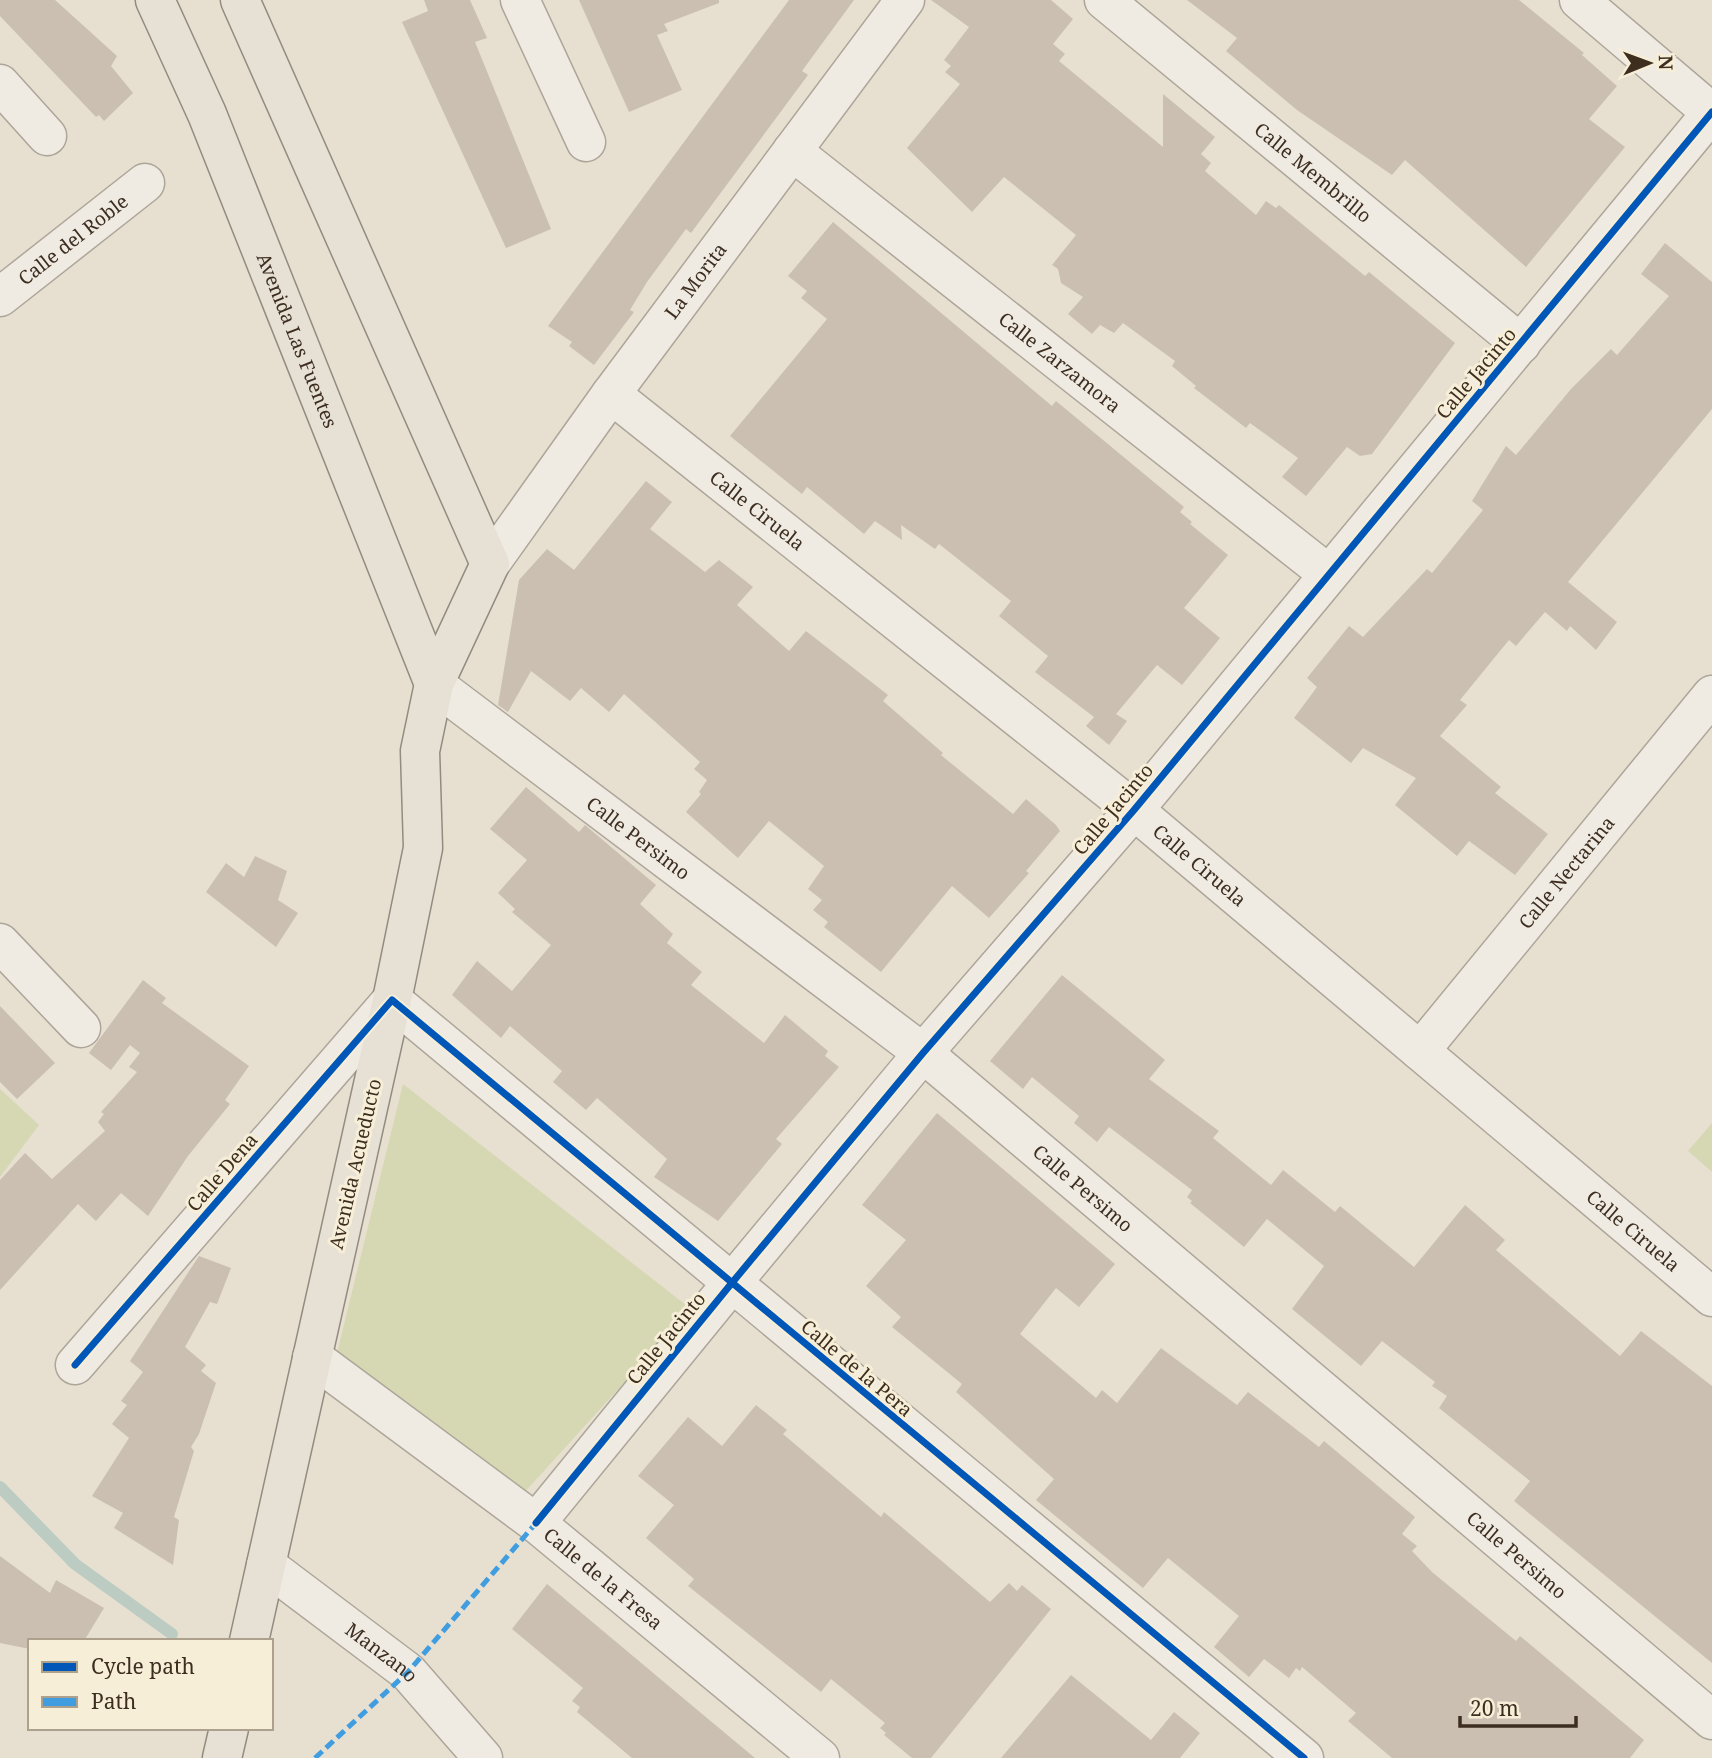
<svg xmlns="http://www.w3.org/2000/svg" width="1712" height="1758" font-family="'Noto Serif',serif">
  <rect width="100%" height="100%" fill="#e7e0d1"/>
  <g fill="#d6d7b3">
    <path d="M403,1084L691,1309L523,1494L337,1353Z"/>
    <path d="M0,1089L39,1125L0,1177Z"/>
    <path d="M1712,1123V1172L1688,1151Z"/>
  </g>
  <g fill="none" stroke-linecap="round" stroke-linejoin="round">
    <path stroke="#bcccc2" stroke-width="12" d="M0,1487L75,1564L172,1634"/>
  </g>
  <g fill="#cbbfb2">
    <path d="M0,0H55L117,56L111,66L133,93L104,121L99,115L96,117L0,16Z"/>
    <path d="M424,0H470L487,38L475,42L551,229L506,248L402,22L428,11Z"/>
    <path d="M579,0H719V3L664,24L668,31L657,35L682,90L629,112Z"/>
    <path d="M789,0H854L802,71L808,75L691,233L686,229L647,282L630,310L634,312L594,365L569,346L572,342L548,326Z"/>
    <path d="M931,0H1051L1073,19L1053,44L1065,54L1059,61L1163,147V94L1215,137L1201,154L1211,163L1205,171L1256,215L1266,201L1276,208L1279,205L1365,276L1369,272L1455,343L1372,454L1360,456L1347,447L1306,496L1282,477L1298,458L1250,423L1246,428L1194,388L1196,386L1172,366L1175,361L1123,323L1114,333L1100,325L1092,334L1068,314L1083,297L1061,283L1058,269L1052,265L1076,235L1004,177L972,212L907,148L960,84L945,72L951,66L944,60L969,27Z"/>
    <path d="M1187,0H1519L1584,53L1582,55L1617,86L1589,119L1625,147L1526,267L1405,160L1392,175L1297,110L1226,51L1237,38Z"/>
    <path d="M833,222L1052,406L1056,401L1184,507L1180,512L1192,522L1190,524L1228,555L1184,608L1220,638L1182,685L1157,665L1116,714L1127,721L1109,745L1086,726L1094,717L1035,672L1048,656L999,616L1011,601L939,544L935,549L901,525L902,540L875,521L864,534L807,487L802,494L730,436L827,319L801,298L807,291L788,276Z"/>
    <path d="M1665,243L1712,282V409L1568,582L1617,622L1596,650L1570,626L1567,631L1545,612L1516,646L1509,640L1460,700L1467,705L1440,736L1501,787L1495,793L1548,834L1515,875L1469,841L1457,856L1395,805L1416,778L1363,748L1351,763L1294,718L1317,687L1307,678L1349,626L1363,637L1427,569L1432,573L1483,510L1472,501L1506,446L1516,455L1571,389L1611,349L1617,355L1669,296L1641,274Z"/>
    <path d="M646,481L672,502L650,529L705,572L719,560L753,587L737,605L789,651L806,631L888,695L883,701L943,753L941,755L1013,814L1026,799L1056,825L1060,831L1026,871L1029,873L989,918L952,886L881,972L824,927L828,922L813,910L822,900L808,889L824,866L769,821L738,858L686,812L701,794L699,792L707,780L694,769L700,762L624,694L609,712L581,688L570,701L531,671L508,712L498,705L519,580L547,549L574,570Z"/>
    <path d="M526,787L579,832L585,825L656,885L640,904L673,934L667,943L702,972L691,985L764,1043L785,1015L828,1051L825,1056L839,1067L776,1139L782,1144L718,1221L654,1177L667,1159L597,1098L586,1110L553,1082L562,1071L510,1026L501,1038L452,995L477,961L512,991L551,945L512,912L515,909L498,893L527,860L490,829Z"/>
    <path d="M255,856L287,871L278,900L298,913L276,947L206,892L226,863L244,877Z"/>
    <path d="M1062,975L1165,1060L1149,1079L1219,1131L1213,1138L1271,1185L1283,1170L1335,1212L1340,1206L1414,1267L1465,1205L1505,1240L1496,1250L1620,1356L1641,1331L1712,1386V1663L1514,1501L1530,1481L1439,1408L1447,1396L1432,1386L1435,1382L1382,1341L1361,1366L1292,1309L1324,1266L1267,1219L1244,1247L1190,1203L1192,1201L1187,1197L1192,1190L1109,1127L1097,1142L1074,1123L1079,1116L1032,1077L1023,1089L990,1061Z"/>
    <path d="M143,980L166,998L162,1003L249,1066L225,1100L230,1104L188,1156L148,1216L121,1193L96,1221L78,1204L0,1290V1180L25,1153L52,1179L105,1131L98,1122L104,1114L101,1112L137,1072L129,1067L140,1053L130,1045L111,1070L89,1053Z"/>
    <path d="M0,1006L55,1063L17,1099L0,1082Z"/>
    <path d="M937,1113L1115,1264L1079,1307L1056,1288L1020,1334L1096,1398L1102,1390L1117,1403L1161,1348L1237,1405L1248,1392L1319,1447L1324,1441L1415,1517L1402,1534L1417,1546L1412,1551L1432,1572L1516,1641L1520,1636L1644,1740L1630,1758H1392L1348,1721L1356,1713L1302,1667L1300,1671L1296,1668L1289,1678L1264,1659L1249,1677L1214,1647L1239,1616L1168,1558L1143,1588L1036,1500L1054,1479L956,1392L962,1384L892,1327L901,1317L866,1286L906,1240L862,1205Z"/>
    <path d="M199,1256L231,1268L217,1304L210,1302L185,1347L206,1365L201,1371L216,1383L199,1434L191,1447L194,1451L174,1517L179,1520L173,1565L114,1528L123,1513L92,1496L129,1438L112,1424L127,1405L121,1401L143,1372L130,1361Z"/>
    <path d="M756,1405L787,1430L783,1434L881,1517L884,1512L990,1602L1009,1583L1017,1591L1022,1585L1051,1609L931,1758H912L884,1735L886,1733L880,1728L885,1723L831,1679L821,1692L688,1586L694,1579L646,1538L674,1505L638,1476L688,1417L722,1446Z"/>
    <path d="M0,1556L50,1593L56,1580L104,1608L84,1641H30V1649L0,1643Z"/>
    <path d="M547,1584L689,1703L755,1758H632L595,1727L577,1712L580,1707L572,1701L583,1688L512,1629Z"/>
    <path d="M1071,1675L1151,1740L1174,1712L1200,1733L1180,1758H1001Z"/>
  </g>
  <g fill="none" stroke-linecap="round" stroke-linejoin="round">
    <g stroke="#ada599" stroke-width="41">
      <g id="minor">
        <path d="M520,0L586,142"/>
        <path id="s1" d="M1104,0L1521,344"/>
        <path d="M1579,0L1712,113"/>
        <path d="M0,84L47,136"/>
        <path id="s2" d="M792,151L1327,573"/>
        <path id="s3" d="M0,297L145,183"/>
        <path id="s4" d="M611,394L1134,810L1712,1297"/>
        <path id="s5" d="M490,564L611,394L905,0"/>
        <path id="s6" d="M434,684L923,1053L1712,1720"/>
        <path d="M0,943L81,1028"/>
        <path id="s7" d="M1420,1051L1712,695"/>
        <path id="s8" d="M312,1357L536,1523L820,1758"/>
        <path d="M75,1365L392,1000L1304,1758"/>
        <path d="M536,1523L731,1284L923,1053L1134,810L1712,112"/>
        <path id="s9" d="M266,1565L408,1672L483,1758"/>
      </g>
    </g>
    <g stroke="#928b80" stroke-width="41">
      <g id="major">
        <path id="s10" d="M155,0L207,114L434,684"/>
        <path d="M240,0L490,564L434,684L420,751L423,848L392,1000L249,1641"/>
        <path d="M222,1758L229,1728"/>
      </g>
    </g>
    <use href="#minor" stroke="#efebe3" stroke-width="38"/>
    <use href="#major" stroke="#e6e1d4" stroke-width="38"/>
    <path stroke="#3f9de0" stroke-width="5" stroke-dasharray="10 5" stroke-linecap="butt" d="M315,1758L408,1672L536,1523"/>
    <g stroke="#f7eed8" stroke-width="11">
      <g id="cycleway">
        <path d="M75,1365L392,1000L1304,1758"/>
        <path d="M536,1523L731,1284L923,1053L1134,810L1712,112"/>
      </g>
    </g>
    <use href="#cycleway" stroke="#0057b8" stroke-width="7"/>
  </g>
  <g text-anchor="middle" stroke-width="6" stroke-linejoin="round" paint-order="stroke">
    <g font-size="19" fill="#3d2e20" stroke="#f7eed8">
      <text dy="7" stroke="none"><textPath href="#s1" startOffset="271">Calle Membrillo</textPath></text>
      <text dy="7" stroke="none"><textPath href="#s3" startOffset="93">Calle del Roble</textPath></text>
      <text dy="7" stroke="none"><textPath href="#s5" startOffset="350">La Morita</textPath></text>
      <text dy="7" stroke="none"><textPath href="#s10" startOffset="369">Avenida Las Fuentes</textPath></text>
      <text dy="7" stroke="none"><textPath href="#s2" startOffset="341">Calle Zarzamora</textPath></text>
      <text transform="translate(1476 373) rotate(-50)" y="7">Calle Jacinto</text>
      <text dy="7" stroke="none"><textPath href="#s4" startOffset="187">Calle Ciruela</textPath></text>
      <text transform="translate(1113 809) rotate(-50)" y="7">Calle Jacinto</text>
      <text dy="7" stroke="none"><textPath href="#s6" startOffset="256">Calle Persimo</textPath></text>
      <text dy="7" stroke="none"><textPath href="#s4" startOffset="754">Calle Ciruela</textPath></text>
      <text dy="7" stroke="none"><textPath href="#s7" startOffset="231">Calle Nectarina</textPath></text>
      <text transform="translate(355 1164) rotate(-77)" y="7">Avenida Acueducto</text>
      <text transform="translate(222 1172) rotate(-49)" y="7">Calle Dena</text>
      <text dy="7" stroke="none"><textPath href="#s6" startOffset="822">Calle Persimo</textPath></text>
      <text dy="7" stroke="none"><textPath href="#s4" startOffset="1321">Calle Ciruela</textPath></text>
      <text transform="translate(666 1338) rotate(-51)" y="7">Calle Jacinto</text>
      <text transform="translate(857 1368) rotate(40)" y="7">Calle de la Pera</text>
      <text dy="7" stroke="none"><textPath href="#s6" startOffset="1390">Calle Persimo</textPath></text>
      <text dy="7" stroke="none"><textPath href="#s8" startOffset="366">Calle de la Fresa</textPath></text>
      <text dy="7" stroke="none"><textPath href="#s9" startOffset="145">Manzano</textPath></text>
    </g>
  </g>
  <rect x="28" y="1639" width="245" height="91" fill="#f7eed8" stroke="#ada18e" stroke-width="2"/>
  <rect x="42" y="1662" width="35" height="10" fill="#0057b8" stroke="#ada18e" stroke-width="2"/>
  <text x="91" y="1674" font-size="21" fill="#3d2e20">Cycle path</text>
  <rect x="42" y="1697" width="35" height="10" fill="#3f9de0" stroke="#ada18e" stroke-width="2"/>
  <text x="91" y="1709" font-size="21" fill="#3d2e20">Path</text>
  <g transform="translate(1649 63) rotate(89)" stroke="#f7eed8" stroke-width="5" paint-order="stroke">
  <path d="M0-5L12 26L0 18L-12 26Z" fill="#3d2e20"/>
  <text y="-10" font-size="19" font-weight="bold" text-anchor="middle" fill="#3d2e20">N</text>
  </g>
  <path d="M1460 1716v10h116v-10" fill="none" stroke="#3d2e20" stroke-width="3.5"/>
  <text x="1470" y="1716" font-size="21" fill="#3d2e20" stroke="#f7eed8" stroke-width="5" paint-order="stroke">20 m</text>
</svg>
